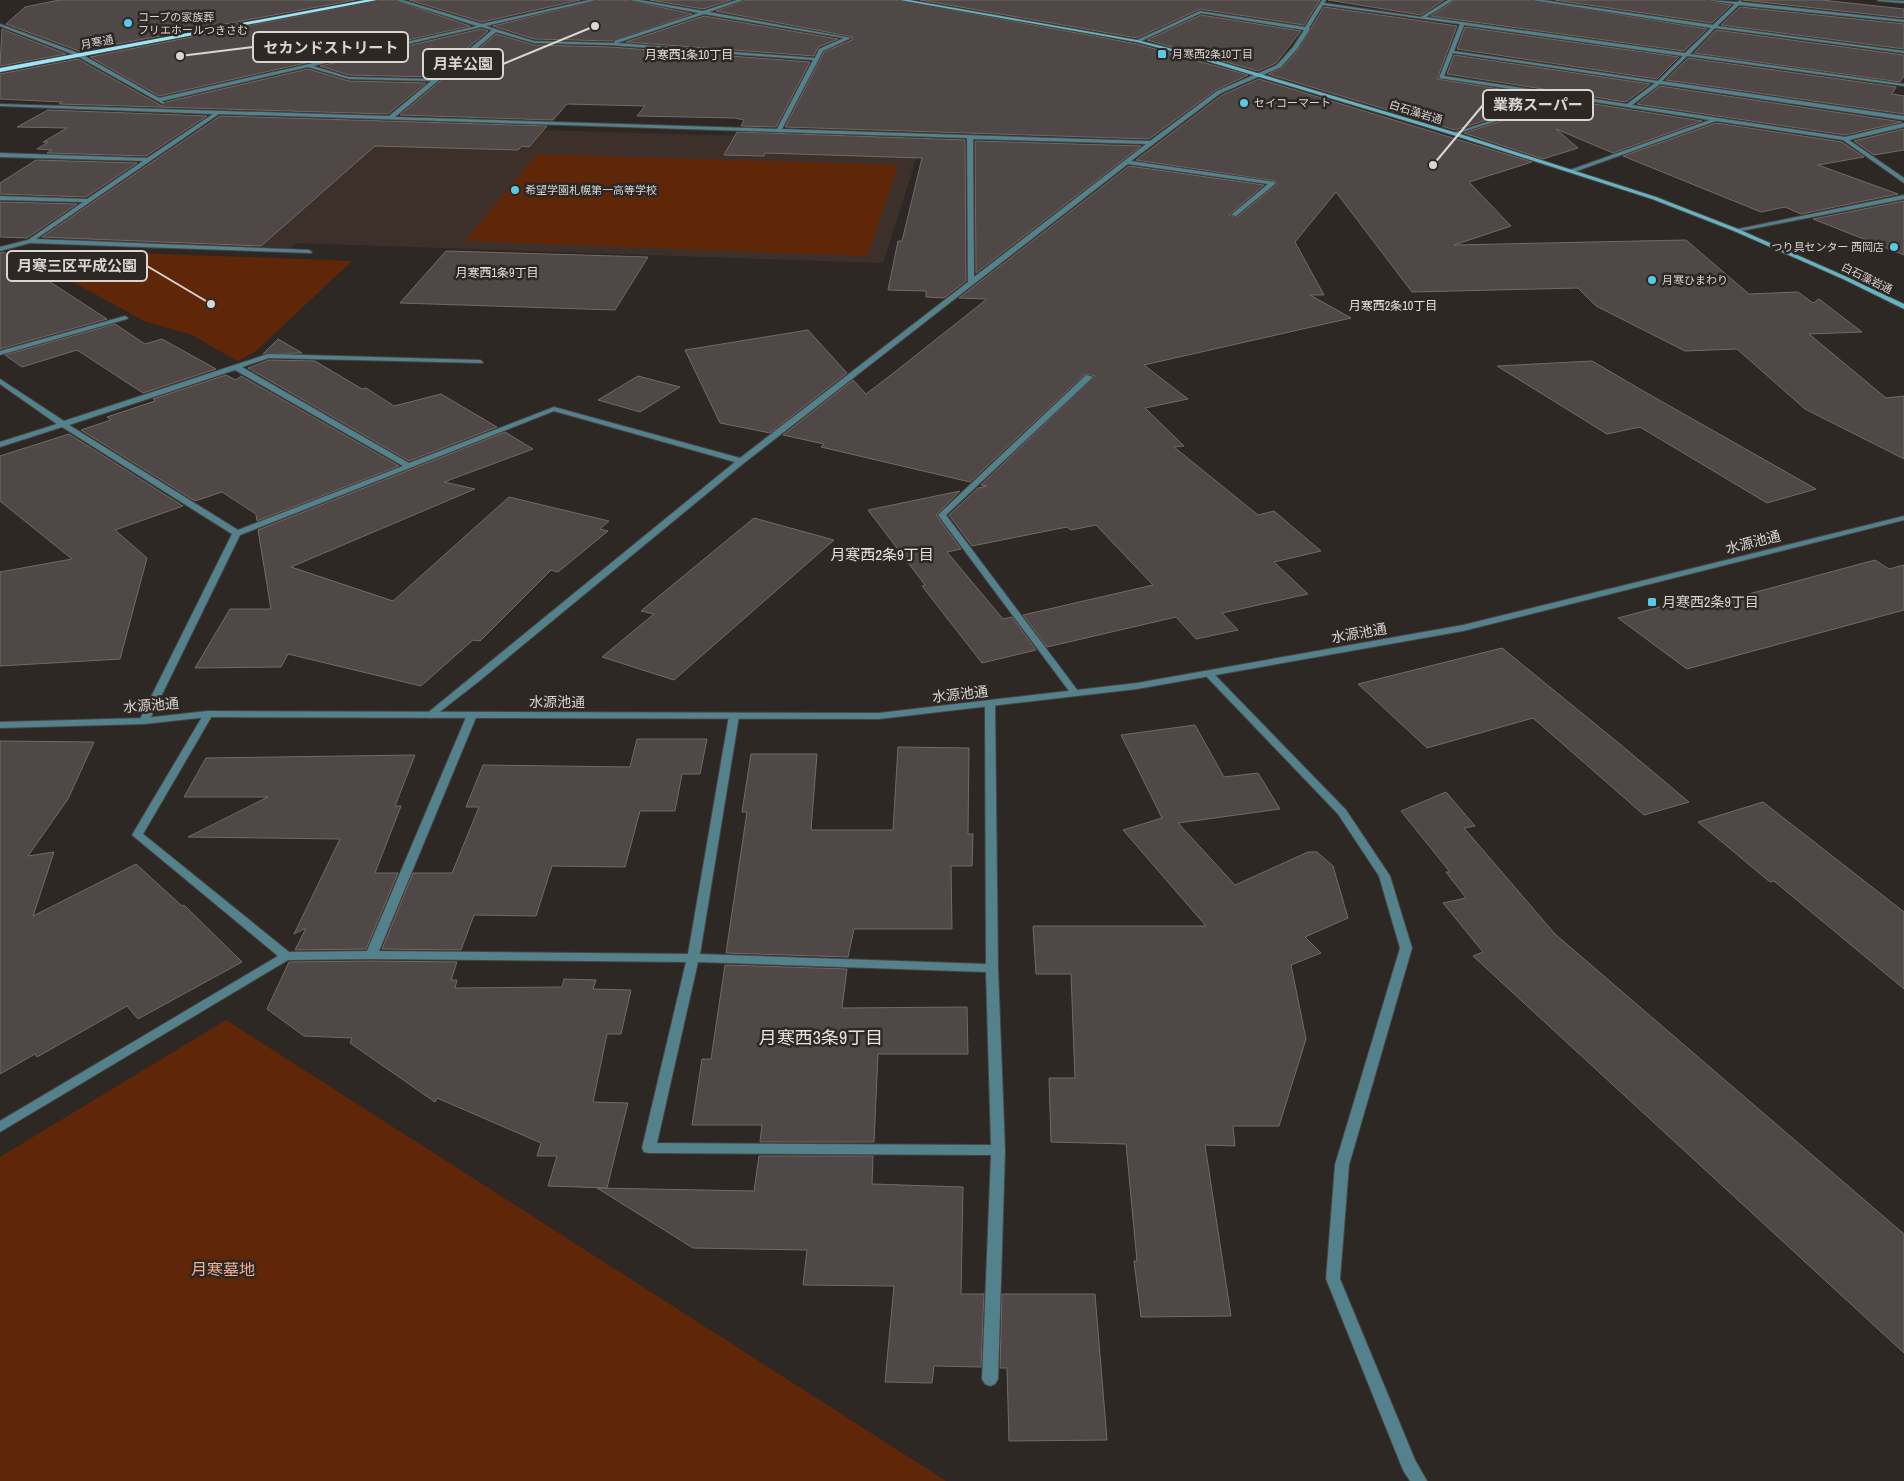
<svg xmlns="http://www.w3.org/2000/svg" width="1904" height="1481" font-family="'Archivo Narrow','Noto Sans JP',sans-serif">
  <rect width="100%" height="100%" fill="#2e2825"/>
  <path fill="#3d302b" d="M223,121L922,141L883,263L296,243L291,248L54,240Z"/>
  <g fill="#602608">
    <path d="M537,154L898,165L867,256L465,241Z"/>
    <path d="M55,250L352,261L255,352L237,361L192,335L144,321L31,259Z"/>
    <path d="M226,1020L946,1481H0V1157Z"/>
  </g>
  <g fill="#4f4846" stroke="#716a67">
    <path d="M59,0H355L79,51L6,24L25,7Z"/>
    <path d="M379,0H394L470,26L159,96L90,57Z"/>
    <path d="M409,0H580L482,22Z"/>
    <path d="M598,0H628L692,14L612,41L534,39L493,26Z"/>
    <path d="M650,0H731L703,9Z"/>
    <path d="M745,0H898L1137,44L1248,75L1216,90L1149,139L785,127L824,52L852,40L853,37L716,11Z"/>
    <path d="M920,0H1320L1304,25L1200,9L1137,38Z"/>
    <path d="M1328,0H1444L1421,15Z"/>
    <path d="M1455,0H1530L1707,29L1684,51L1431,16Z"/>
    <path d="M1555,0H1704L1731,5L1712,23Z"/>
    <path d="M1743,0H1822L1904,9V18Z"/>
    <path d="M1324,7L1457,26L1437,79L1556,98L1455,130L1268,74L1282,68L1298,50Z"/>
    <path d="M1740,7L1904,24V49L1721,25Z"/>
    <path d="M1201,15L1301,31L1276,63L1258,71L1147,40Z"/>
    <path d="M704,16L838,39L818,47L814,56L626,42Z"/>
    <path d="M1465,27L1679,57L1657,79L1457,49Z"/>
    <path d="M2,29L66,54L0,66Z"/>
    <path d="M481,29L488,31L433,77L349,75L320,66Z"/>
    <path d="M1716,30L1904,55V76L1900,82L1694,53Z"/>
    <path d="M496,34L534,45L610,47L810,62L776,127L741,126L744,120L735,118L637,116L645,106L567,104L553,120L400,115Z"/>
    <path d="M1454,55L1650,84L1626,102L1447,74Z"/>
    <path d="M1688,58L1896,87L1892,94L1904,96V114L1666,80Z"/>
    <path d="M78,59L162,106L166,102L308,69L349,81L426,83L388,114L59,104L62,102L0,99V74Z"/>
    <path d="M1259,79L1532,162L1469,182L1511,226L1454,245L1686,240L1749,294L1798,292L1813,303L1819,299L1862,332L1809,334L1886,398L1904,396V459L1805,409L1737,349L1685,351L1596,306L1578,288L1412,292L1336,192L1295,242L1324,295H1310L1351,318L1144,365L1188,399L1145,408L1184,446L1174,447L1258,515L1274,511L1321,551L1274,562L1308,594L1222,613L1238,630L1196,639L1176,617L1047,647L1023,615L1153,585L1096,525L1071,530L1067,527L972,546L949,515L978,488L987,486L981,485L1095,376L1085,374L970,482L821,447L824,444L783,435L853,380L866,394L891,375L987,299L959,298L1129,166L1264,185L1229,215L1237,217L1276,185V181L1136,160L1222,95Z"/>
    <path d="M1660,86L1902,122L1845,135L1637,104Z"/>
    <path d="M1569,100L1702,121L1613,153L1556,129L1578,148L1543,159L1464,133Z"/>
    <path d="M48,110L207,116L146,156L47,153L52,150L37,149L48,142H43L67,128L17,127Z"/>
    <path d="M220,116L547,126L529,147L522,146L518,150L375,146L261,246L42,237Z"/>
    <path d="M1716,123L1842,142L1864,157L1818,165L1898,194L1801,214L1785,207L1761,212L1623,156Z"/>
    <path d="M1904,129V150L1874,155L1854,141Z"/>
    <path d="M737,132L965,140L966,281L944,298L926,297V291L888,290L898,241H902L922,158L765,153L764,156L724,155Z"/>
    <path d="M975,141L1141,146L976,273Z"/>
    <path d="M36,160L137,163L86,197L0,194V183Z"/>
    <path d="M1904,201V255L1813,219Z"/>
    <path d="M0,202L77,204L27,238L0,237Z"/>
    <path d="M446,251L648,257L615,310L400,303Z"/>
    <path d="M4,252L107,319L0,349V253Z"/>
    <path d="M115,324L145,344L162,339L216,369L143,393L77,350L22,367L5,355Z"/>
    <path d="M808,330L847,373L770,433L720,423L685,350Z"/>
    <path d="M278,339L302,353L263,354Z"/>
    <path d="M269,360L315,361L362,389L366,388L394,406L441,394L497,427L409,461L248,368Z"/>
    <path d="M1592,361L1645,392L1816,489L1767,503L1640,427L1607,434L1497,366Z"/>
    <path d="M226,375L236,380L241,376L399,466L257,521L256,514L222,492L195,501L81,430L111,420L107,417L155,401L153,399Z"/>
    <path d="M638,376L680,387L640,412L598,400Z"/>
    <path d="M505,432L533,449L444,482L475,489L291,567L393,601L509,497L609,521L600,529L608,531L558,572L551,570L480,641L473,640L421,686L288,654L281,667L195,668L230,609H271L258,530Z"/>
    <path d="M69,434L183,506L115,530L147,558L120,659L0,666V572L72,559L0,501V456Z"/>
    <path d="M960,491L936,515L961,549L947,552L1003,619L1012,617L1036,650L982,663L922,586L925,585L868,510Z"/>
    <path d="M754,518L834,540L674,680L602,657L654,614L641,611Z"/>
    <path d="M1875,560L1889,569L1904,565V610L1687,669L1618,618L1682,601L1693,609Z"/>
    <path d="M1502,648L1621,745L1689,802L1644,815L1533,718L1427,748L1358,684Z"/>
    <path d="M1195,725L1224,777L1258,773L1280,809L1178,823L1235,885L1308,852H1317L1333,866L1348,918L1305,937L1321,953L1291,965L1306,1039L1279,1126H1233L1235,1146L1205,1145L1231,1316L1141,1317L1134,1261H1137L1126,1144L1051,1142L1049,1078H1075L1071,974H1036L1033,926H1206L1123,830L1162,818L1121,735Z"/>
    <path d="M637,739H707L700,774H682L675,811H640L625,867L552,866L536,916L474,915L461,950L382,949L413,873H452L479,807H466L483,765L630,767Z"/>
    <path d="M0,741L94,742L68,799L28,856L54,852L33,916L136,864L182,906L184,905L242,962L138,1019L127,1006L37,1057L35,1054L0,1074Z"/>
    <path d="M898,747L969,748L968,834H973L972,866H951L952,929H854L848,957L726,953L747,812H742L751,754H817L811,830H893Z"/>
    <path d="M415,755L395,806H401L375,873H398L366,949L295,950L306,928L294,934L340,839L188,837L268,797H184L206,758Z"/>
    <path d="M1446,792L1475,826L1464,828L1555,934L1904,1234V1353L1473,956L1483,952L1443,903L1466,898L1446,872H1450L1401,811Z"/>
    <path d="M1763,802L1904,912V989L1774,881L1770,882L1698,822Z"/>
    <path d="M371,961L457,962L451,980H457L455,988L562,987L564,979L596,980L593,989L631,990L621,1034H607L593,1102L628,1103L607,1188L548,1186L557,1156H537L541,1143L437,1098L435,1102L350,1043L352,1038L304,1036L267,1009L289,962Z"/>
    <path d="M725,965L847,969L842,1008L967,1007L968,1054H878L874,1142H760L762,1125H692L702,1059H711Z"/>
    <path d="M759,1156H873L872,1184L963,1187L961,1294H984L981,1367L934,1366L932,1383L885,1382L894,1286L803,1285L807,1250L693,1248L597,1188L754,1191Z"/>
    <path d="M1002,1294H1095L1107,1440L1009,1441L1007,1368H1000Z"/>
  </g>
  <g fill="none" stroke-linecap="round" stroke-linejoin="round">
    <g stroke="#494441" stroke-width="2">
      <g id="minor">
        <path d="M396,0H402L482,24L589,0H596L486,26L534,41L615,43L614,41L699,13L630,0H639L703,11L737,0H743L709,12L851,38L823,51L782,129L1150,141L1217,91L1277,65L1293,47L1304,30L1201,13L1139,42L1135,41L1200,11L1305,27L1322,0H1326L1324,3L1421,17L1448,0H1453L1426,17L1685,53L1711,28L1532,0H1542L1713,25L1735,4L1706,0L1737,2L1741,0V2L1904,20V22L1739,5L1717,26L1904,51V53L1715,28L1690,54L1904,84V86L1687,56L1662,81L1904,116V120L1660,84L1632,105L1845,137L1904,123V127L1849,140L1904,178V183L1843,140L1716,121L1574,172H1570V170L1710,120L1569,98L1453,135V133L1564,97L1439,78L1460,24L1323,5L1309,28L1310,29L1297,49L1281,67L1221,93L1131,161L1275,182V184L1236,216L1231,215L1268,184L1128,164L744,463L478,682L433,717L430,718L425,715L735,462L554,411L240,535L149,721L144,724L141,723L139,721L232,534L62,427L0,447V442L57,424L0,384V379L64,421L268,354L480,360L483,362L482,363L269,358L242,367L409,463L554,407L740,458L968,282L967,138L219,114L36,239L309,250L312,252L311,253L30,243L0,251V247L28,240L83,202L0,200V196L87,199L143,161L0,157V153L147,158L213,114L0,106V104L389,116L431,81L349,79L308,67L162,101L165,103L163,104L77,56L0,26V24L81,54L159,98L477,26ZM704,14L844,38L819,49L815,58L617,43ZM1464,25L1683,56L1658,81L1454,51ZM481,27L492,30L434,79L349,77L313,66ZM496,32L534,43L610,45L813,60L777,129L395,117ZM1453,53L1655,83L1627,104L1444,76ZM973,139L1146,144L974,277ZM235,370L403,466L238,530L69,425Z"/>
        <path d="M1877,0L1904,1V3L1879,1Z"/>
        <path d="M1904,195V199L1736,232L1733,230Z"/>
        <path d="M125,316L128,318L127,319L0,355V351Z"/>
        <path d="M1086,375L1093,377L946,515L1078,691L1080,693L1075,696L1072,695L938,515Z"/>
        <path d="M1209,671L1212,672L1346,810L1390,876L1412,948L1349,1165L1340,1279L1415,1460L1427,1481H1410L1403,1470L1326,1279L1335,1165L1400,948L1379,876L1338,814L1206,676L1204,674Z"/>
        <path d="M990,702L995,705L998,968L1005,1150L998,1379L995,1384L990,1386L985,1384L982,1379L991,1155L649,1153L644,1152L642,1148L686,962L371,959L288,960L0,1132V1121L278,956L132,835L205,712L208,711L213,714L143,834L289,952L367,951L467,715L472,712L477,715L379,951L688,954L729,716L734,713L739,716L700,954L986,964L985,705ZM698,962L986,972L991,1145L657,1143Z"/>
      </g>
    </g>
    <g stroke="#494441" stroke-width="2">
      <path id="tertiary" d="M1904,516V520L1463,631L1137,689L879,719L208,717L144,724L0,728V722L144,718L208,711L879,713L1137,683L1463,625Z"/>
    </g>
    <g stroke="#494441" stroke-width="2">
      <path id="secondary" d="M900,0H909L1137,40L1197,55L1457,133L1656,197L1738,229L1847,277L1904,304V309L1843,279L1734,231L1652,199L1453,135L1193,57L1137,42Z"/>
    </g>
    <g stroke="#494441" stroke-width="2">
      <path id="trunk" d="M365,0H377L0,72V68Z"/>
    </g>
    <use href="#minor" fill="#53818c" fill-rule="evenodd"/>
    <use href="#tertiary" fill="#53818c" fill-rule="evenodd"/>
    <use href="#secondary" fill="#66b3c4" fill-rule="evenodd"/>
    <use href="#trunk" fill="#9ce5f6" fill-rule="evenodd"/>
  </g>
  <g fill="#57c9e2" stroke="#2e2825" stroke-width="2">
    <circle cx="128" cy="23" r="5"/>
    <rect x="1157" y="49" width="10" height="10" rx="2.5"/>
    <circle cx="1244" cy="103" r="5"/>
    <circle cx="515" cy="190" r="5"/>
    <circle cx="1894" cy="247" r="5"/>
    <circle cx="1652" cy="280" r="5"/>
    <rect x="1647" y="597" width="10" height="10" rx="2.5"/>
  </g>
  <g text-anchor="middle" stroke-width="5" stroke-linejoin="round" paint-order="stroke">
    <g font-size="11" fill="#d9d5d3" stroke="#2e2825" text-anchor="start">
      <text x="138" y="21">コープの家族葬<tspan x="138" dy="13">フリエホールつきさむ</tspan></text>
      <text x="1172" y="58">月寒西2条10丁目</text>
      <text x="1254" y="107">セイコーマート</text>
      <text x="525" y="194">希望学園札幌第一高等学校</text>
      <text x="1884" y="251" text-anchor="end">つり具センター 西岡店</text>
      <text x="1662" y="284">月寒ひまわり</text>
    </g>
    <g font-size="11" fill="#d9d5d3" stroke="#2e2825">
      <text transform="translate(97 42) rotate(-11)" y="4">月寒通</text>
      <text transform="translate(1416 112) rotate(17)" y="4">白石藻岩通</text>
      <text transform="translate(1867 278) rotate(26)" y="4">白石藻岩通</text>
    </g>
    <g font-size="12" fill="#eae1de" stroke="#2e2825">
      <text x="689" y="59">月寒西1条10丁目</text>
      <text x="497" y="277">月寒西1条9丁目</text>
      <text x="1393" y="310">月寒西2条10丁目</text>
    </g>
    <g font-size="14" fill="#d9d5d3" stroke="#2e2825">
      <text transform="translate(1753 542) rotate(-14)" y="5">水源池通</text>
      <text transform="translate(1359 633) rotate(-10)" y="5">水源池通</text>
      <text transform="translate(960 694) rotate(-6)" y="5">水源池通</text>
      <text x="557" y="707">水源池通</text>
      <text transform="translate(151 705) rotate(-4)" y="5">水源池通</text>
    </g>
    <g font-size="14" fill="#d9d5d3" stroke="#2e2825" text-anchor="start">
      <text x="1662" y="607">月寒西2条9丁目</text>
    </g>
    <g font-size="15" fill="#eae1de" stroke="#2e2825">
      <text x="882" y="560">月寒西2条9丁目</text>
    </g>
    <g font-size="16" fill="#f2ae92" stroke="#2e2825">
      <text x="223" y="1275">月寒墓地</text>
    </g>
    <g font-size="18" fill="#eae1de" stroke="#2e2825">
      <text x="821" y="1044">月寒西3条9丁目</text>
    </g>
  </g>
  <path fill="none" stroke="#d9d5d3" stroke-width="2" d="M180 56L253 47M595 26L503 64M1433 165L1483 105M211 304L147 266"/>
  <g fill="#d9d5d3" stroke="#2e2825" stroke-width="2">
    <circle cx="180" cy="56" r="5"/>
    <circle cx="595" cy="26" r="5"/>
    <circle cx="1433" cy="165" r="5"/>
    <circle cx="211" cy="304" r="5"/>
  </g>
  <g fill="#2e2825" stroke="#d9d5d3" stroke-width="2">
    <rect x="253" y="32" width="155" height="30" rx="5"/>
    <rect x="423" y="49" width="80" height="30" rx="5"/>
    <rect x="1483" y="90" width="110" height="30" rx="5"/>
    <rect x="7" y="251" width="140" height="30" rx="5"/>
  </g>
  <g font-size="15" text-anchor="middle" font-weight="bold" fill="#d9d5d3">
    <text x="331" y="53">セカンドストリート</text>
    <text x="463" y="69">月羊公園</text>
    <text x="1538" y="110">業務スーパー</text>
    <text x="77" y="271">月寒三区平成公園</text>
  </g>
</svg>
